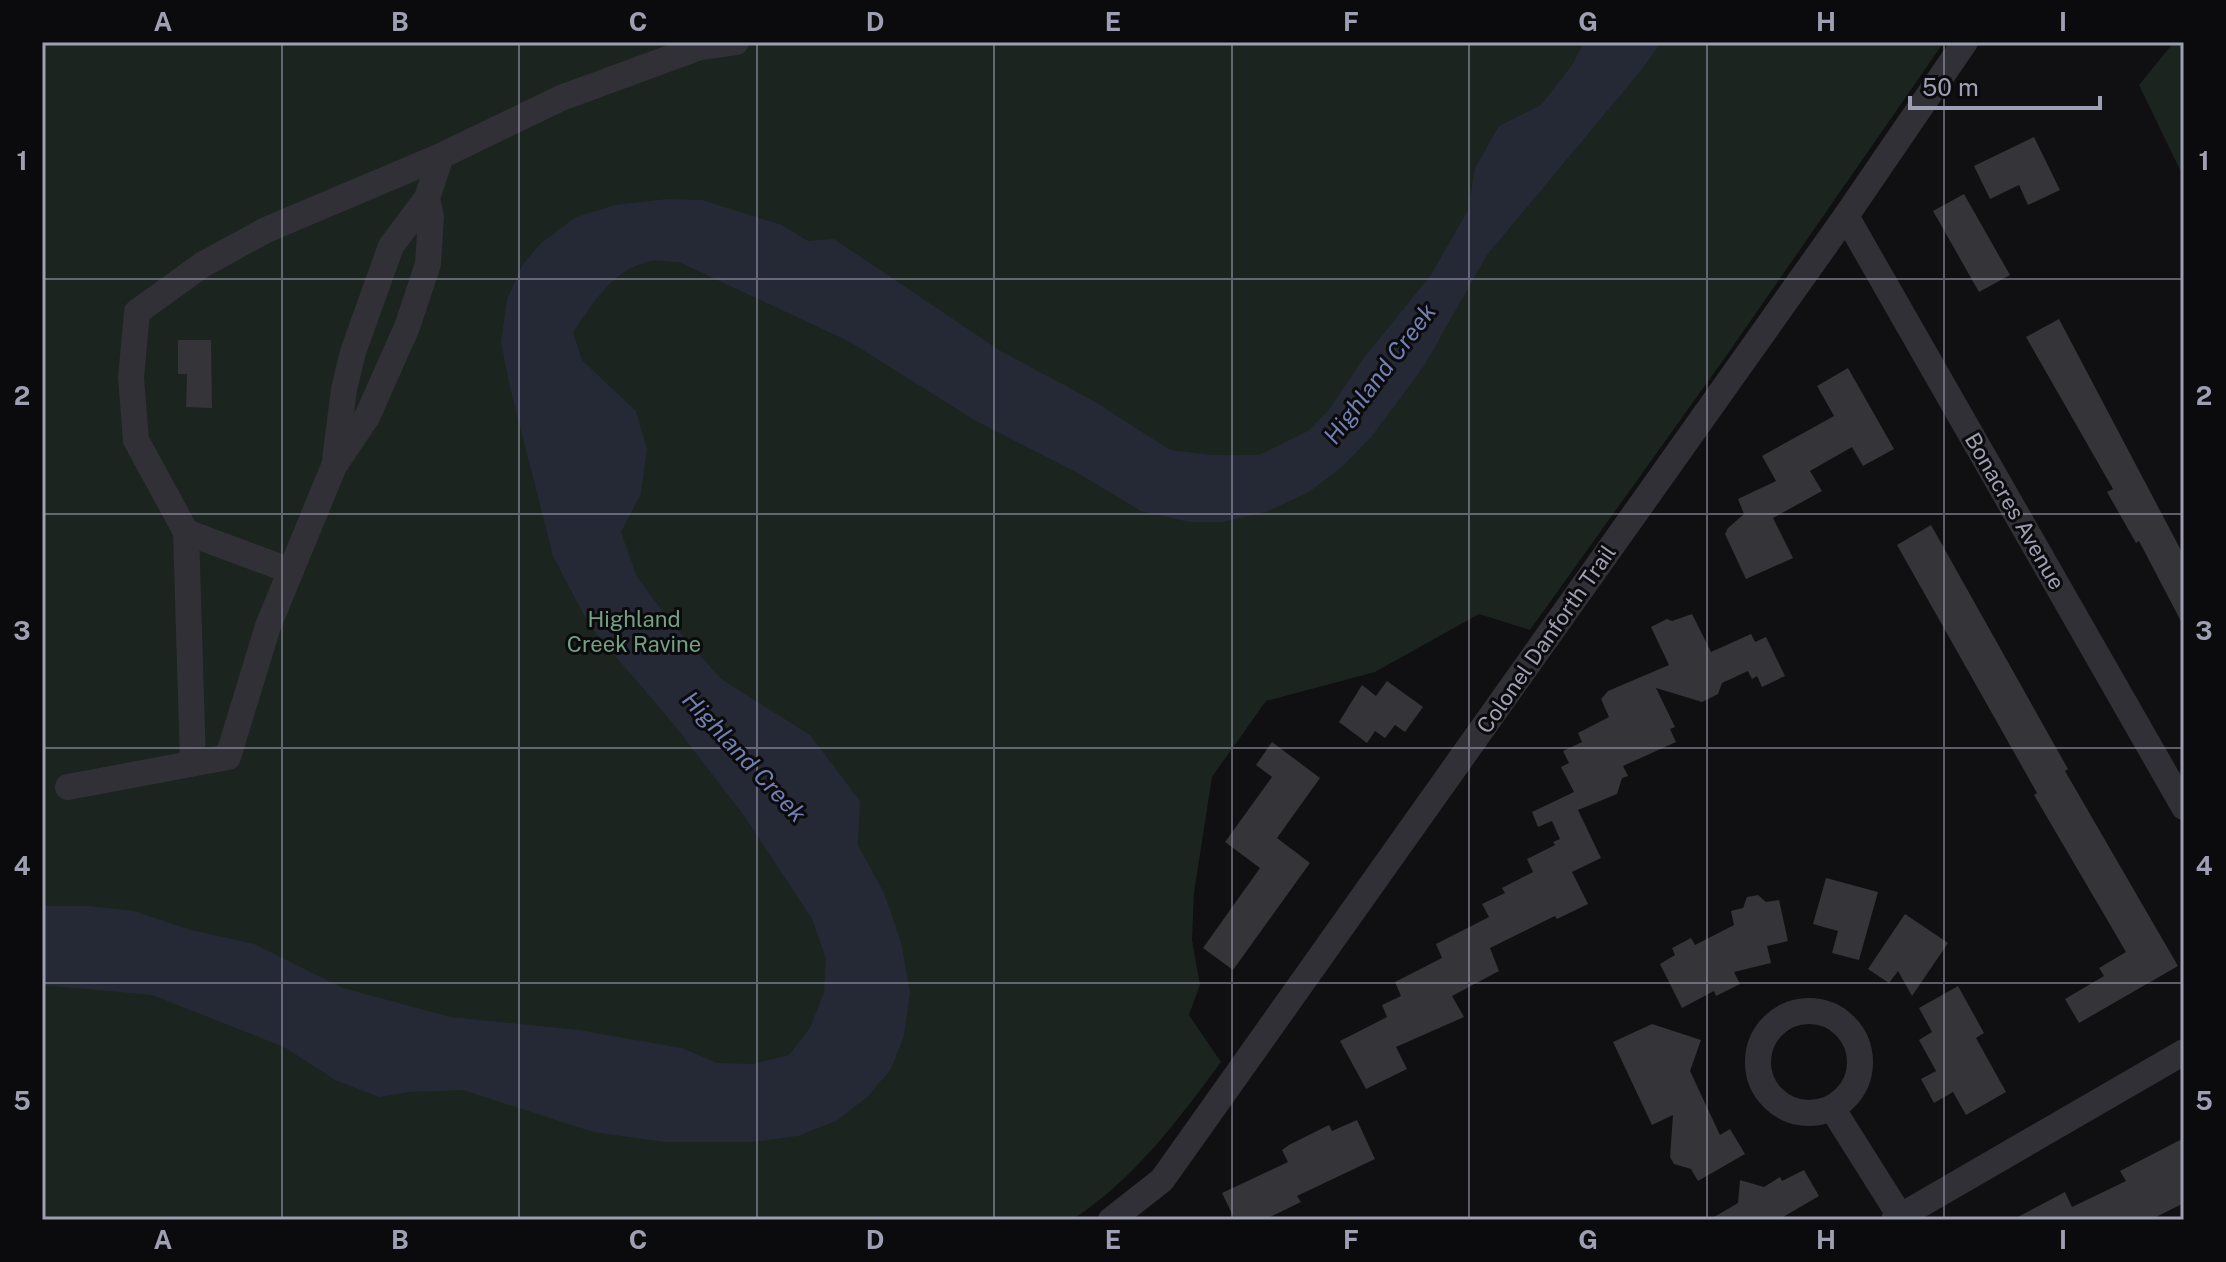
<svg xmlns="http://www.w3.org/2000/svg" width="2226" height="1262" font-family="'Public Sans',sans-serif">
  <rect width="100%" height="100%" fill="#100f11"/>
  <g fill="#1b241e">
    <path d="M42,42H1944L1729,352L1530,630L1479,614L1375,672L1266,701L1212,777L1194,893L1192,940L1200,985L1189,1015L1221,1062C1178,1120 1134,1180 1072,1220H42Z"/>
    <path d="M2174,42H2184V178L2139,85Z"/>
  </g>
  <path fill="#252935" d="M1584,42H1661L1643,68L1487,255L1424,366L1372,436L1342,467L1309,492L1266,512L1222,522H1189L1141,511L1076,472L976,421L850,342L679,262C669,262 656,259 647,262C611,271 593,304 573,332L582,360L636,411L647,449L641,494L621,532L637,577L669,620L721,679L810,735L860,801L858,845L884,893L901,942L910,992L904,1036L891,1069L868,1096L838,1120L798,1136L752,1142H665L593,1132L463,1090L409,1092L379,1097L335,1080L284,1047L152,995L42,985V906H89L134,911L191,930L254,944L343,988L451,1017L579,1030L682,1048L717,1063L753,1064L789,1055L810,1028L824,992L826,959L812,919L745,817L675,726L589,625L553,556L509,383L501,342L507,299L523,264L541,243L576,217L615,205L667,199L702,200L782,225L808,241L834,239L999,350L1094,401L1170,450L1212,455H1259L1308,431L1328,411L1363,359L1431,275L1468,210L1475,168L1499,126L1541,105L1572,65Z"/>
  <g fill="#343439">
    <path d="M2034,137L2060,190L2028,205L2019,185L1990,199L1974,166Z"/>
    <path d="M1964,194L2010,275L1979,292L1933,211Z"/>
    <path d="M2059,319L2184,556V627L2139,541L2136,543L2107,492L2113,489L2026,337Z"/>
    <path d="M178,340H211L212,408L186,407L187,374H178Z"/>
    <path d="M1848,368L1894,449L1863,466L1852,447L1810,471L1822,491L1773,518L1793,558L1746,579L1725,534L1728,528L1744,514L1738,499L1776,481L1762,456L1834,416L1817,386Z"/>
    <path d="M1931,525L2068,769L2065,771L2178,966L2079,1023L2065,999L2104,976L2099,968L2126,952L2034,795L2037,793L1897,545Z"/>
    <path d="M1692,614L1711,652L1751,634L1755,642L1766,637L1785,676L1762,687L1757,676L1752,679L1748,671L1722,683L1718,694L1702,702L1656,688L1675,727L1670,729L1676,742L1623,766L1628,776L1622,778L1617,794L1578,810L1601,858L1572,872L1588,904L1557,919L1555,916L1490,948L1499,971L1452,996L1464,1017L1396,1047L1407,1069L1366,1089L1340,1041L1387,1017L1382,1005L1401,996L1395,982L1442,958L1436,944L1489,917L1482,904L1505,893L1502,888L1533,872L1527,859L1555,845L1553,842L1560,839L1552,821L1538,827L1532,812L1574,792L1561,767L1569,763L1563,751L1582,742L1578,733L1609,717L1601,699L1608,691L1669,665L1651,627L1667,619L1672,621Z"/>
    <path d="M1387,681L1423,707L1405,732L1395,725L1385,738L1375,731L1367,743L1339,722L1362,685L1376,696Z"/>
    <path d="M1272,742L1320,778L1277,838L1310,863L1233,970L1203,948L1260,868L1225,842L1272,777L1256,765Z"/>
    <path d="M1826,878L1878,892L1859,960L1832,953L1838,931L1813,924Z"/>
    <path d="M1758,895L1766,902L1779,900L1788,941L1767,946L1771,963L1734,972L1740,984L1716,996L1714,991L1682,1008L1660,964L1675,955L1672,948L1691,938L1695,945L1734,925L1731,911L1743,908L1747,897Z"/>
    <path d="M1905,914L1948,943L1912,996L1898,971L1889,983L1868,969Z"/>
    <path d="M1958,986L1984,1033L1976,1038L2006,1092L1966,1115L1953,1092L1934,1103L1921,1079L1936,1071L1919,1040L1932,1032L1919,1008Z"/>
    <path d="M1652,1024L1701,1040L1690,1071L1720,1135L1730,1129L1745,1154L1698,1181L1691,1169L1674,1164L1670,1157L1673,1115L1652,1125L1613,1042Z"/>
    <path d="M1357,1120L1375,1159L1297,1196L1301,1202L1264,1220H1235L1222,1193L1288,1162L1282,1150L1289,1145L1329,1125L1332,1131Z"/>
    <path d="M2184,1138V1203L2150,1220H2012L2065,1192L2072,1207L2126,1181L2120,1171Z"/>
    <path d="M1804,1170L1819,1196L1778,1220H1709L1738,1203L1740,1180L1764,1187L1780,1177L1782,1181Z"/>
  </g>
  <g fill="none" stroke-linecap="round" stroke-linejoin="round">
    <g stroke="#313036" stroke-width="26">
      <path d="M1846,216L2184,807"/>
      <path d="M335,460L344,389L353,352L391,246L427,198L441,156L561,98L700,47L736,42"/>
      <path d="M186,532L193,763"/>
      <path d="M291,571L186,532L136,440L131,378L137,312L202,265L266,230L441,156"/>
      <path d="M68,787L228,757L268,626L334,466L367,417L407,327L428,264L431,217L427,198"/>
      <circle cx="1809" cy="1062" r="51"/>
      <path d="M1832,1108L1900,1216"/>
      <path d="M1111,1220L1162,1180L1846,216L1965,42"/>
      <path d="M1894,1220L2184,1052"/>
    </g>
  </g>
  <path fill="none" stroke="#9f9fb3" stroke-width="2" stroke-opacity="0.55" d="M282,42V1220M519,42V1220M757,42V1220M994,42V1220M1232,42V1220M1469,42V1220M1707,42V1220M1944,42V1220M42,279H2184M42,514H2184M42,748H2184M42,983H2184"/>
  <g text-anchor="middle" stroke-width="6" stroke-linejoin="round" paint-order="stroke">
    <g font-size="22" fill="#9f9fb3" stroke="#0b0a0c">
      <text transform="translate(2015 511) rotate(60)" y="8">Bonacres Avenue</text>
      <text transform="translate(1546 639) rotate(-55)" y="8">Colonel Danforth Trail</text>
    </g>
    <g font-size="22" fill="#74a084" stroke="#0b0a0c">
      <text x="634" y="627">Highland<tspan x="634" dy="25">Creek Ravine</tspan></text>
    </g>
    <g font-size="24" font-style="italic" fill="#717fb2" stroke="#0b0a0c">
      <text transform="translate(1380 374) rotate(-53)" y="8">Highland Creek</text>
      <text transform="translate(744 757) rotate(47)" y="8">Highland Creek</text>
    </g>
  </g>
  <rect width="2226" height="1262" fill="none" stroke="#0b0a0c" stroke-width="88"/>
  <path d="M1910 96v12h190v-12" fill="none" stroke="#9f9fb3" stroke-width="4"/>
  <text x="1922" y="96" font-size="24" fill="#9f9fb3" stroke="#0b0a0c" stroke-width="6" paint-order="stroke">50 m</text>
  <rect x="44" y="44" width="2138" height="1174" fill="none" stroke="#9f9fb3" stroke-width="3"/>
  <g font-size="26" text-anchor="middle" font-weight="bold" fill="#9f9fb3">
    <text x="163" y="31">A</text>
    <text x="400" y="31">B</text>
    <text x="638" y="31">C</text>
    <text x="875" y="31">D</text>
    <text x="1113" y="31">E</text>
    <text x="1351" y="31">F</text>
    <text x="1588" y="31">G</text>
    <text x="1826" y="31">H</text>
    <text x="2063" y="31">I</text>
    <text x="22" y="170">1</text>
    <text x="2204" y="170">1</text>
    <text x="22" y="405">2</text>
    <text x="2204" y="405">2</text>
    <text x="22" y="640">3</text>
    <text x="2204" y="640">3</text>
    <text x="22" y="875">4</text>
    <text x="2204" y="875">4</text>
    <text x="22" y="1110">5</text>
    <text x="2204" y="1110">5</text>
    <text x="163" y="1249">A</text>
    <text x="400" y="1249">B</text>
    <text x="638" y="1249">C</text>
    <text x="875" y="1249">D</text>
    <text x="1113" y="1249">E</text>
    <text x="1351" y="1249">F</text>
    <text x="1588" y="1249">G</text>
    <text x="1826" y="1249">H</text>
    <text x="2063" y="1249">I</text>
  </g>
</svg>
